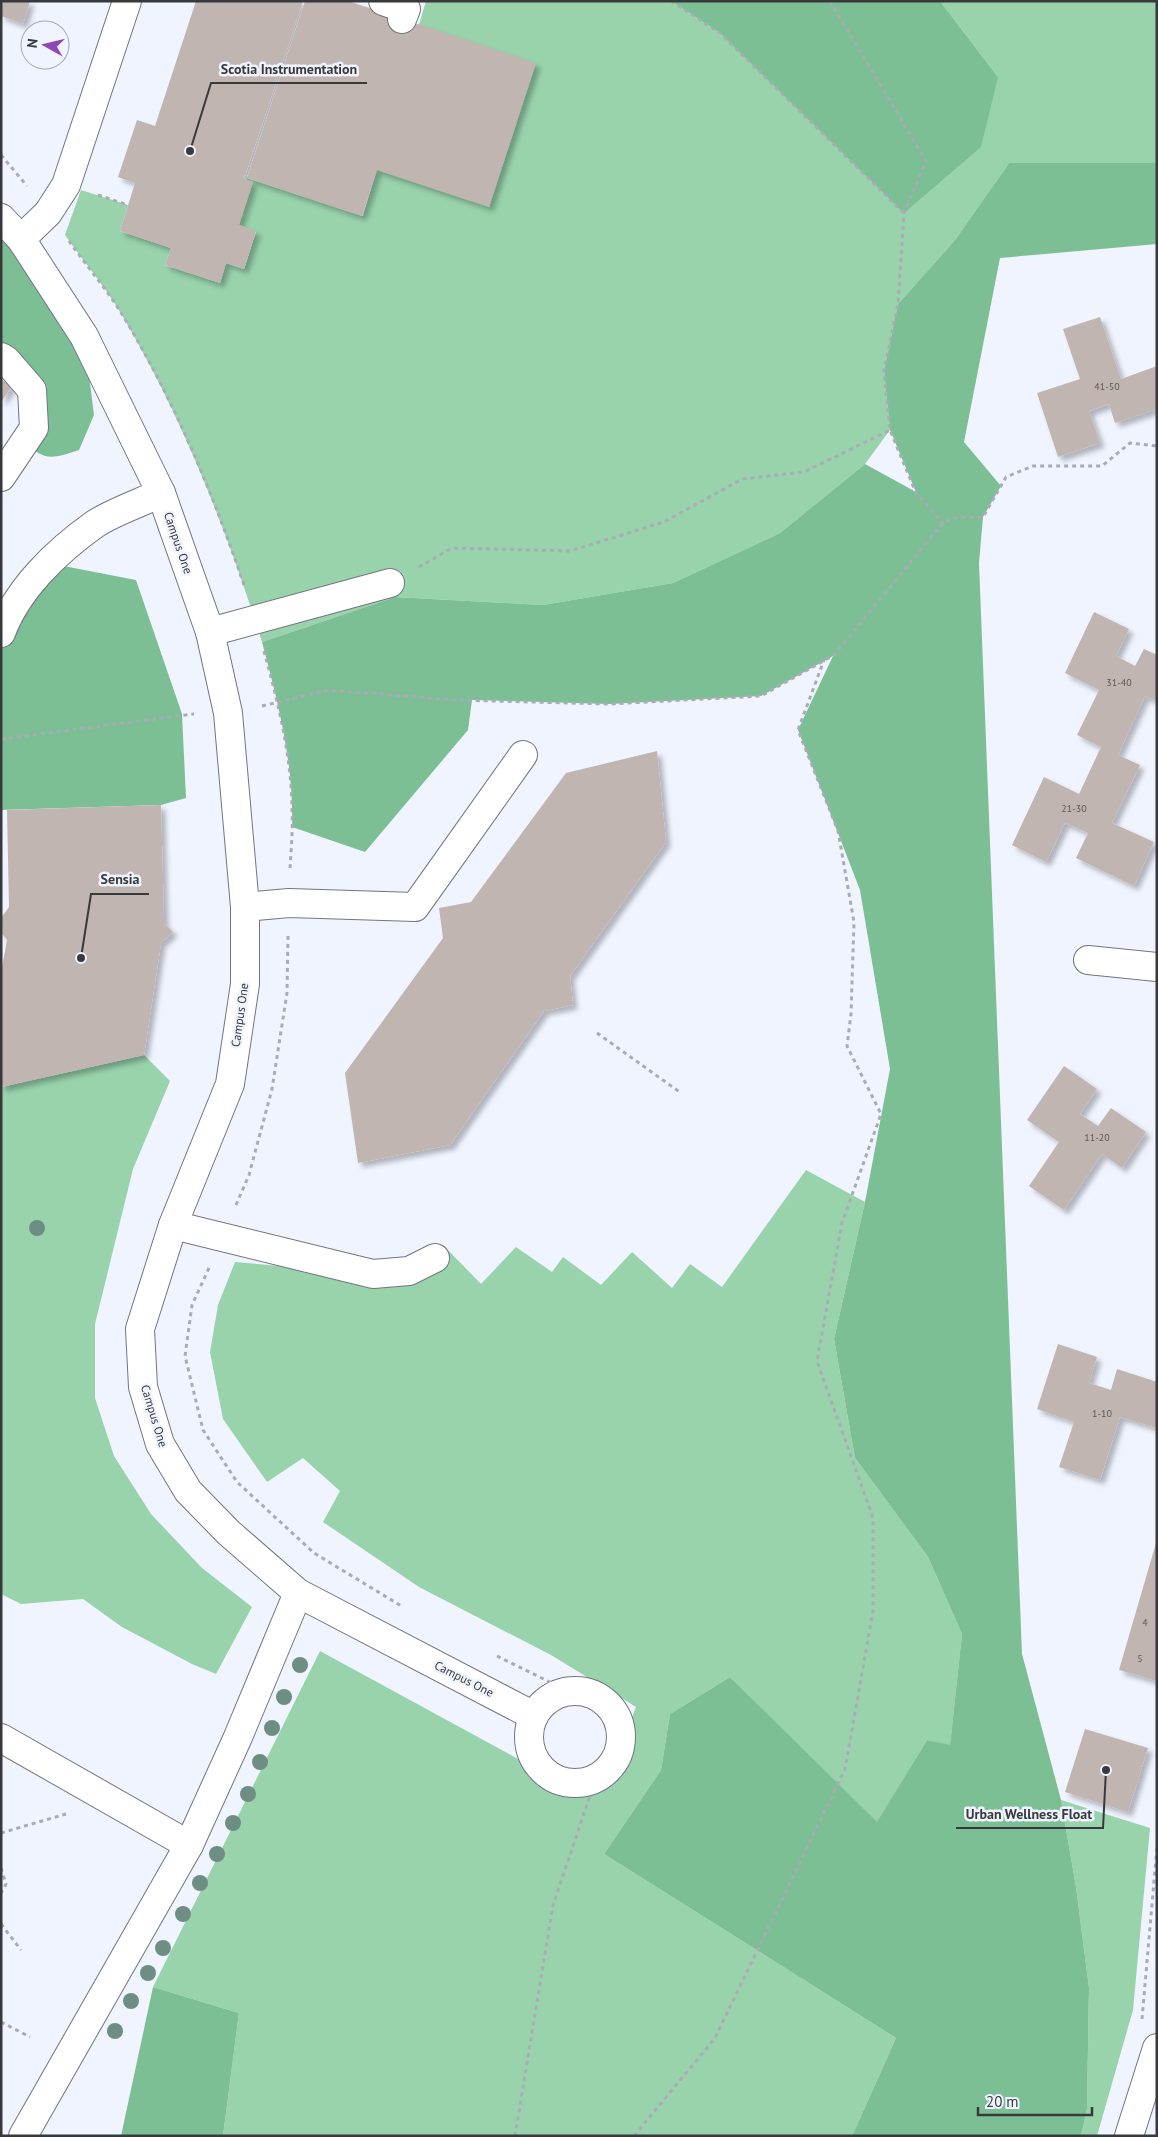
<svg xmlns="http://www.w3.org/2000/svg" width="1158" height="2137" font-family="'PT Sans',sans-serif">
  <defs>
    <filter id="shadow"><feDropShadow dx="4.5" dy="4.5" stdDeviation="2.5" flood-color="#0004"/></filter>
  </defs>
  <rect width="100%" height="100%" fill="#f0f4ff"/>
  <g fill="#98d3ac">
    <path d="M426,1H671L720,33L998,77L940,1H1157V163H1009L955,240L898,304L884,371L890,430L865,464L780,533L673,583L543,605L395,597L262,642C226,528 182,416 120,312C104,285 83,261 65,235L81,190L128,205L120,231L171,248L165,265L220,283L226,263L244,269L256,232L239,225L247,178L363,216Z"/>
    <path d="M144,1055L170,1081L133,1169L95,1324V1398L114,1456L151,1514L202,1568L252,1607L216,1674L192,1664L122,1627L83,1599L21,1604L1,1594V1087Z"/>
    <path d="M806,1170L865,1202L834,1339L855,1458L928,1557L962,1634L950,1746L927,1740L877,1823L730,1677L670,1714L661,1770L604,1854L896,2038L852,2136H223L239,2013L153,1987L320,1651L553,1778H596L616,1758L636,1707L551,1655L419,1587L323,1522L340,1491L303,1458L267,1482L223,1419L210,1352L218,1305L235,1262L373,1274L409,1271L444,1246L481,1284L516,1247L552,1272L563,1257L601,1285L632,1252L672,1288L690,1264L722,1287Z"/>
    <path d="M1061,1800L1150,1828L1133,2010L1097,2136H1081L1087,2109L1089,1988L1076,1887Z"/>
  </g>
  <g fill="#7dbf95">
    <path d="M671,1H940L998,77L981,147L904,213L720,33Z"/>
    <path d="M1009,163H1157V244L1000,258L964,442L1001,486L983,517L979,563L1022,1654L1061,1800L1076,1887L1089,1988L1087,2109L1081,2136H852L896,2038L604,1854L661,1770L670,1714L730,1677L877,1822L927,1740L950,1745L962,1634L928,1557L855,1458L834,1339L865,1202L890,1069L860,890L798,730L833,656L761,696L609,704L472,700L468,730L365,852L292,827C294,764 278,702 262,642L395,597L543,605L673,583L780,533L865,464L916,492L890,430L884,371L898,304L955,240Z"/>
    <path d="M1,218L84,336L94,415L79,450C49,460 44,461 20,438L17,384L1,368Z"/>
    <path d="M48,563L136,580L182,714L186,798L161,805L1,810V633Z"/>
    <path d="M153,1987L239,2013L223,2136H121Z"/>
  </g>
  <g fill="#c0b5b0" filter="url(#shadow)">
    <path d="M1,1H30L23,24L1,16Z"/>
    <path d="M196,1H303L244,179L253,182L239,225L256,231L244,269L226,263L220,283L165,265L171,248L120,231L135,183L118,177L137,120L155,126Z"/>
    <path d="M305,1H348L536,63L489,207L377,170L362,216L247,178Z"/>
    <path d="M1100,317L1121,379L1157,366V409L1115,423L1109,404L1089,411L1100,443L1058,457L1037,393L1080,379L1063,329Z"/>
    <path d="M1,379L12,386L1,402Z"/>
    <path d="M1094,612L1129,629L1116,656L1135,666L1144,649L1157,655V701L1145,696L1118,755L1140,765L1112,823L1154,842L1134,886L1076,858L1088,833L1065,823L1046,862L1012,845L1044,777L1079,794L1101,747L1077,735L1099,690L1065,673Z"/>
    <path d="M657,751L666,842L570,976L573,1005L544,1011L450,1145L358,1163L345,1073L443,938L439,908L471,902L566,773Z"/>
    <path d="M161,805L164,923L173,932L161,943L144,1055L1,1087V973L7,940L1,932V918L9,907L7,810Z"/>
    <path d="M1064,1066L1097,1089L1080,1114L1098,1126L1111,1108L1146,1132L1122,1168L1102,1154L1064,1210L1029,1186L1059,1142L1027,1120Z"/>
    <path d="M1058,1344L1097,1357L1089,1383L1111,1390L1117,1369L1157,1382V1428L1120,1417L1100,1480L1059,1467L1074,1422L1037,1409Z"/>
    <path d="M1156,1543H1157V1681L1119,1670Z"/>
    <path d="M1085,1729L1148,1748L1128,1812L1065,1792Z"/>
  </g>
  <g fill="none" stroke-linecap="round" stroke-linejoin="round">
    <g stroke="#71757e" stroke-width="30">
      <g id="minor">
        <path d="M383,1L406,9L402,19"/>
        <path d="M1,218L21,239L84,336L161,493L210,632L228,713L245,907V984L230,1084L173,1225L140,1329L143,1387L160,1444L188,1491L229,1533L298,1593L534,1716"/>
        <path d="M21,239L48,213L66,185L127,1"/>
        <path d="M1,357L6,360L32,390L34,428L1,477"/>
        <path d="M210,632L390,583"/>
        <path d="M1,633C17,589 57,551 95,524C113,512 140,503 161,493"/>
        <path d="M245,907L289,903L415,907L523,755"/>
        <path d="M1088,960L1157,967"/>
        <path d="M173,1225L373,1274L409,1271L435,1258"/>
        <circle cx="575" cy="1737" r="46"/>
        <path d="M1,1738L189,1845"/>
        <path d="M23,2136L189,1845L238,1737L298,1593"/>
        <path d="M1129,2136L1157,2048"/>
      </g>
    </g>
    <g stroke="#a9acb4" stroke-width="3" stroke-dasharray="4 4" stroke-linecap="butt">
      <path d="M671,1L720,33L904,213"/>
      <path d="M830,1L926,161L904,213L898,304L884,371L890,430L916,493L943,523"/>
      <path d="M1,155L27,186"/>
      <path d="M98,195L128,205"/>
      <path d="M69,241C85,264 105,287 120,311C173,397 213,493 245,588"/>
      <path d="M419,567L452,548L570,551L664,522L742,479L804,472L890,430"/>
      <path d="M264,651C278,702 292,758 292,811C293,831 291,850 290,869"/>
      <path d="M262,706L328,690L455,700L609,704L761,696L834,655L943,523L954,518L983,517L1006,477L1033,466H1102L1130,443L1157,446"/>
      <path d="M1,739L194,714"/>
      <path d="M597,1033L681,1093"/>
      <path d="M236,1205L249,1175L272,1089L287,993L288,936"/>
      <path d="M209,1268L192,1305L185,1356L203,1430L237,1482L314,1553L403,1607"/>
      <path d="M497,1656L568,1691"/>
      <path d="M1,1833L66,1814"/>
      <path d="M1,1868L6,1884L1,1893"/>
      <path d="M1,1924L21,1950"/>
      <path d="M1142,2019L1157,1847"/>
      <path d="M1,2022L30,2037"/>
      <path d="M515,2136L553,1905L596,1778"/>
      <path d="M634,2136L715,2038L845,1769L873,1611V1518L817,1361L842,1223L881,1114L847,1046L851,1014L854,922L838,831L798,730L824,660"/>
    </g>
    <use href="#minor" stroke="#fff" stroke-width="28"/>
  </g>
  <g fill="#6e8e84">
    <circle cx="37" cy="1228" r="8"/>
    <circle cx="300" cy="1665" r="8"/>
    <circle cx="284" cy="1697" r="8"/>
    <circle cx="272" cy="1728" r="8"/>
    <circle cx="260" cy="1762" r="8"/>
    <circle cx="248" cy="1794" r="8"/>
    <circle cx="233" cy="1823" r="8"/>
    <circle cx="217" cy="1854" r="8"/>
    <circle cx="200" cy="1883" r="8"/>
    <circle cx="183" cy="1914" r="8"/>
    <circle cx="163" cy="1948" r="8"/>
    <circle cx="148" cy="1973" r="8"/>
    <circle cx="131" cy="2001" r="8"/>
    <circle cx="115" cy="2031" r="8"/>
  </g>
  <g text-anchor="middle" stroke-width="5" stroke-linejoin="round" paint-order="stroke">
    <g font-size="10" fill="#5a585a">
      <text x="1107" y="390">41-50</text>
      <text x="1119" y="686">31-40</text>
      <text x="1074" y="812">21-30</text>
      <text x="1097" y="1141">11-20</text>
      <text x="1102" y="1417">1-10</text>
      <text x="1145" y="1626">4</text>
      <text x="1140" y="1662">5</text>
    </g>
    <g font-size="12" fill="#38393d" stroke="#f0f4ff">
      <text transform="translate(178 543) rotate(71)" y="4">Campus One</text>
      <text transform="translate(240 1015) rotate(-82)" y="4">Campus One</text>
      <text transform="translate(154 1416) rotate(73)" y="4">Campus One</text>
      <text transform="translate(464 1679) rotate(27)" y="4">Campus One</text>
    </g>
  </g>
  <path fill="none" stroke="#38393d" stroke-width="2" d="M190 151L211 83H367M81 958L91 894H149M1106 1770L1103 1828H956"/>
  <g fill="#38393d" stroke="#f0f4ff" stroke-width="2">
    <circle cx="190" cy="151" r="5"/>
    <circle cx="81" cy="958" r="5"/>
    <circle cx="1106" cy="1770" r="5"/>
  </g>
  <g font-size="14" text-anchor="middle" font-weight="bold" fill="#38393d" stroke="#f0f4ff" stroke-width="5" stroke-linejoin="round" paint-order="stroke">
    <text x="289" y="74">Scotia Instrumentation</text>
    <text x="120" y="884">Sensia</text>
    <text x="1029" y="1819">Urban Wellness Float</text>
  </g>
  <rect width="1158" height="2137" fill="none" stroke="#38393d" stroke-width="5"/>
  <g transform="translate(45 45) rotate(278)"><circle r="24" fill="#f0f4ff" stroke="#a6a9b1"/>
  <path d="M0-4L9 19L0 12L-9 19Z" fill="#8e46b9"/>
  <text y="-8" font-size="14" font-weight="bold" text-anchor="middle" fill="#38393d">N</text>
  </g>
  <path d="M978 2107v8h114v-8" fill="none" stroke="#38393d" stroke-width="2.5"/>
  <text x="986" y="2107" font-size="15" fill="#38393d" stroke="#f0f4ff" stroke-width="4" paint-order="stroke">20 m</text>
</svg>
